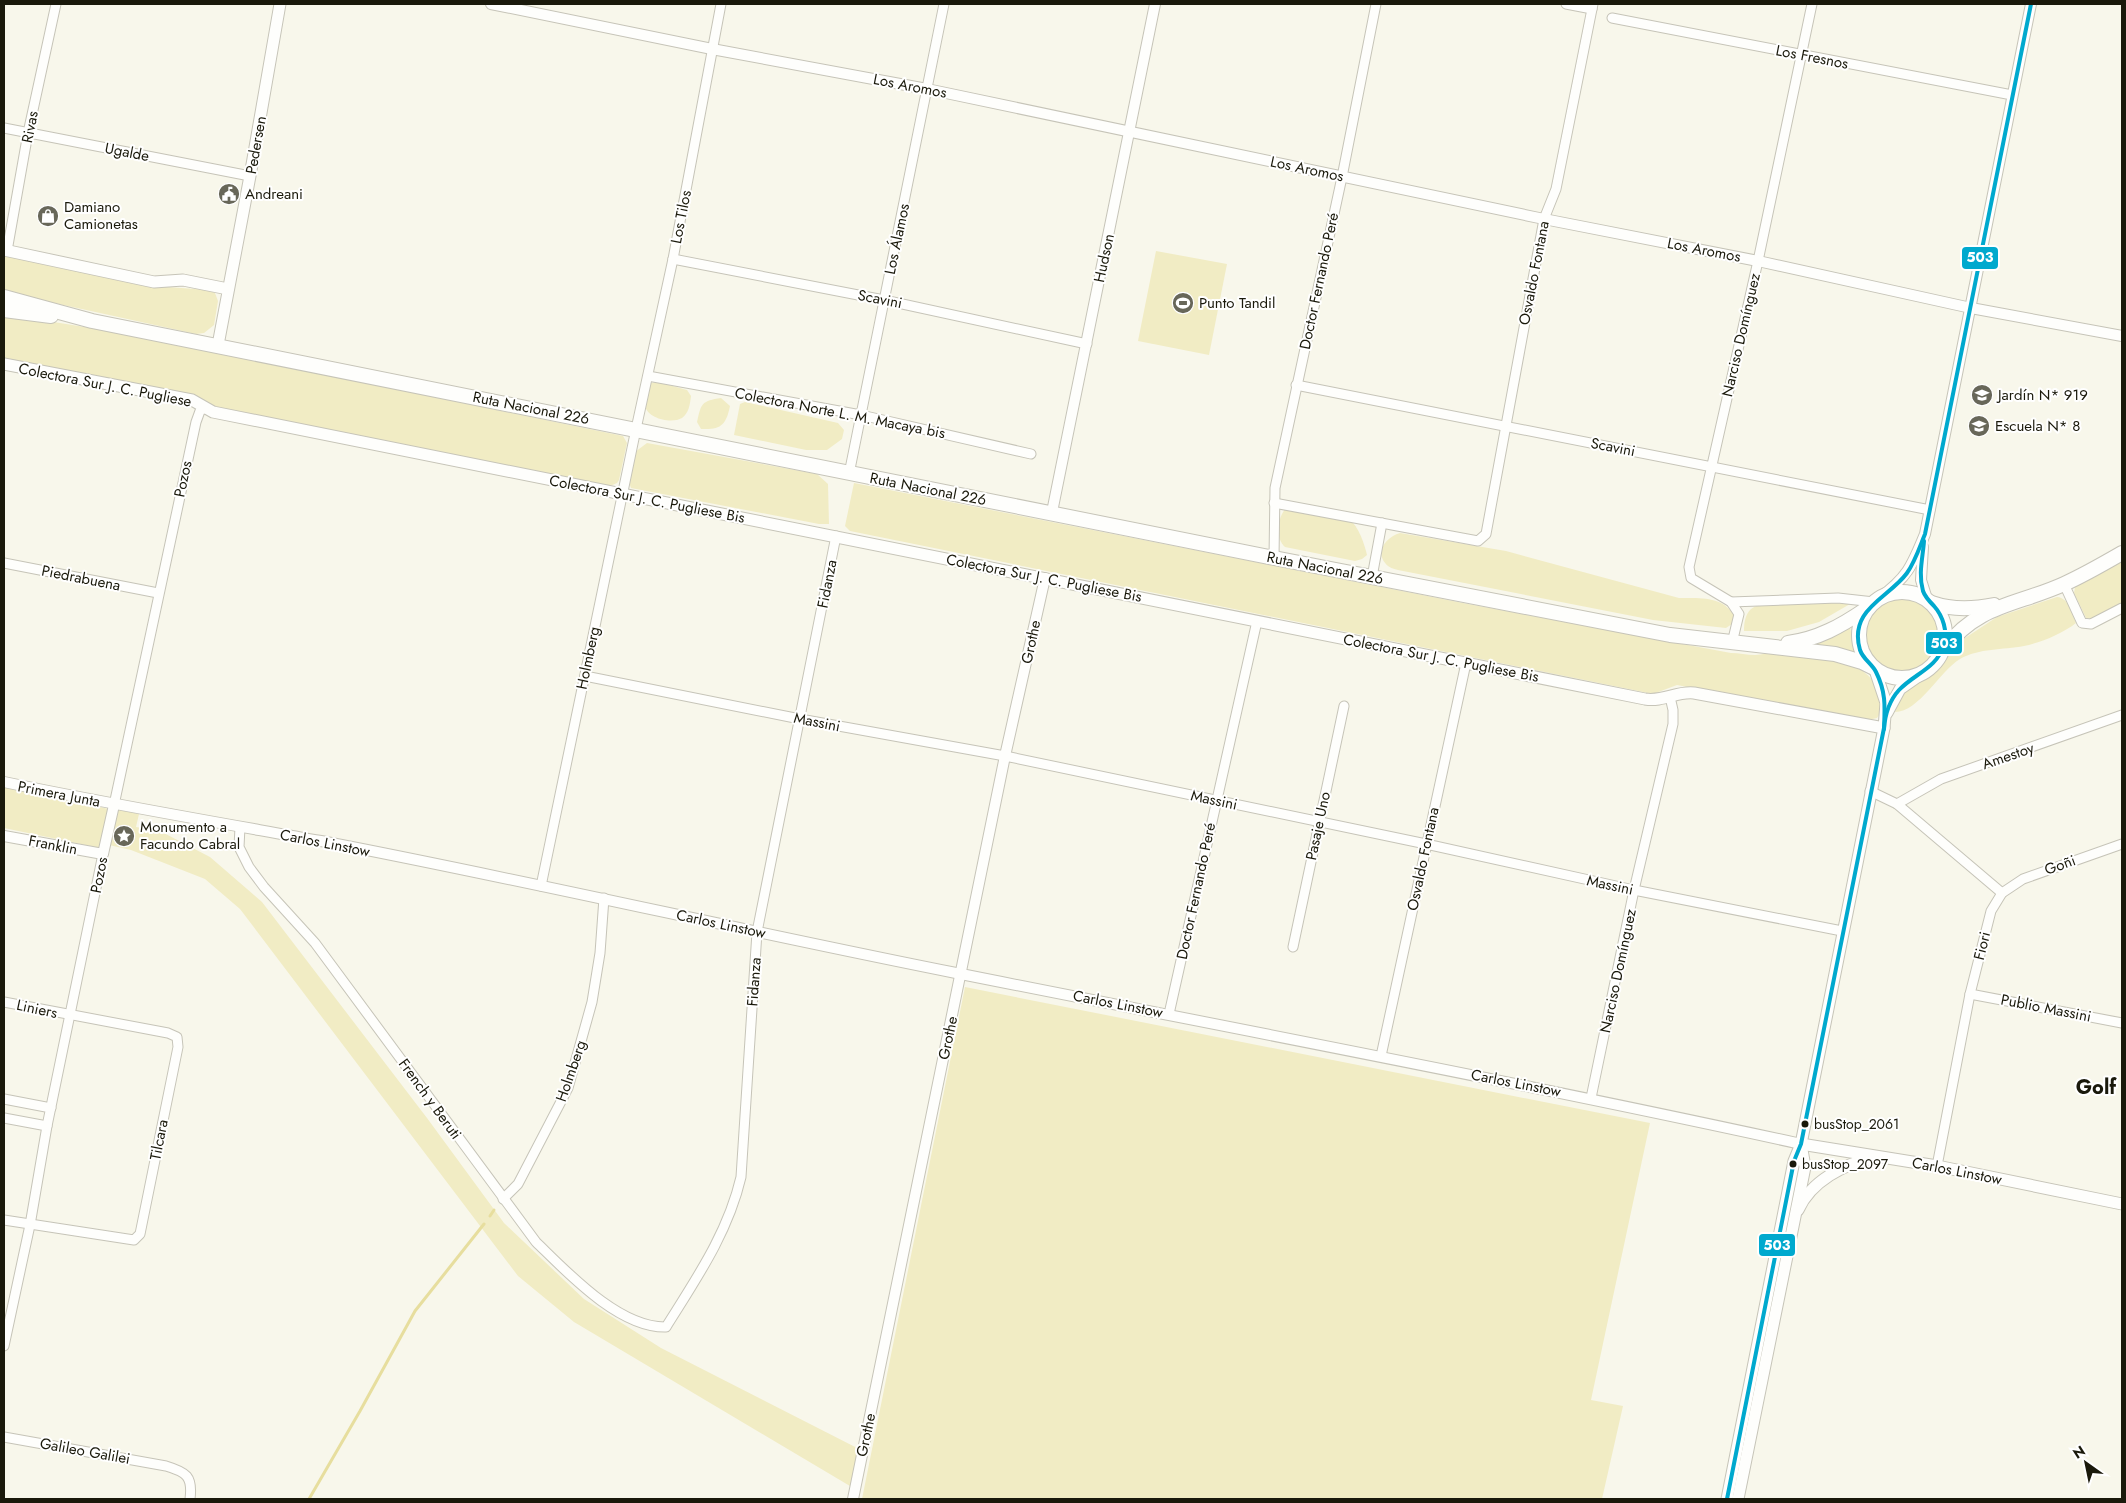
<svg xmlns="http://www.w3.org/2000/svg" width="2126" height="1503" font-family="Jost,sans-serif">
  <rect width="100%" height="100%" fill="#f8f7eb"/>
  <g fill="#f1ecc4">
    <path d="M1156,251L1227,264L1209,355L1138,341Z"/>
    <path d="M4,254L154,286L209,290L215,293L218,301L214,325L204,333L196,334L4,292Z"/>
    <path d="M4,314L122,333L623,436L627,443L619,480L617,483L610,486L217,407L189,395L4,358Z"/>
    <path d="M658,382L687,390L691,396C690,404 689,413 682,418C672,424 648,419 645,406C644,399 648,390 651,383Z"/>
    <path d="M721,398L730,406C726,425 721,430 701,429L697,422C701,403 702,401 721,398Z"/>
    <path d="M745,402L838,423L844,430L842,439L827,450H806L734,435L740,404Z"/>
    <path d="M647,443L817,474L828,484L829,524H819L631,488L628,480L635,452Z"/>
    <path d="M854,483L1468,604L1731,653C1739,653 1747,655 1755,655C1762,655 1770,652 1777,652C1809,654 1868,657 1879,692C1882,700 1882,712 1877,718L1863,721L1677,685L1653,694L850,531L845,526Z"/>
    <path d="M1285,509L1349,519C1359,527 1364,543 1367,555L1362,559L1355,561L1285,547C1275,538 1277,520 1285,509Z"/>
    <path d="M1400,533L1506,551L1679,598C1699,598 1724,596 1734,616L1732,624L1726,628L1653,620L1403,571C1398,570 1392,569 1388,566C1373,553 1386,537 1400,533Z"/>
    <path d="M2122,560V604L2094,619L2086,618L2074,593L2075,587Z"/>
    <path d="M2057,597C2069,598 2072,613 2076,623C2062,634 2042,642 2024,646C2003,650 1979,648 1960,659C1940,671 1919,712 1895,712L1903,691L1935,672L1962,640L1997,617Z"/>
    <circle cx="1902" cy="635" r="37"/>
    <path d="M1821,602L1850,604L1819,622L1787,631H1744C1744,623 1745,615 1751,609C1764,599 1805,603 1821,602Z"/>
    <path d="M1850,627L1856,653L1854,654L1797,644L1828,637Z"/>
    <path d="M4,787L109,809L100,848L4,828Z"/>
    <path d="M117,809L139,814L136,827L160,831L210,857L262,902L427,1118L504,1223L584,1299L661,1348L863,1451L855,1489L574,1322L518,1276L240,909L205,879L131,850L109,845Z"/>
    <path d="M965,987L1650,1123L1591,1400L1623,1406L1602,1499H862Z"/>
  </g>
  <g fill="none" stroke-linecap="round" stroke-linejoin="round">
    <g stroke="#e7de9e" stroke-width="3">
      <path d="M490,1216L494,1210"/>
      <path d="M309,1499L360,1411L415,1311L484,1224"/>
    </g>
    <g stroke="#c6c4b8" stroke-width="11">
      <g id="minor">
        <path d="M1566,4L1592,9"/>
        <path d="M1612,18L2012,95"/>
        <path d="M4,128L250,176"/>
        <path d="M7,251L28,133L56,4"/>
        <path d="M673,259L884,300L1087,344"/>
        <path d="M648,376L861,415L1031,454"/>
        <path d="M1296,385L1930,510"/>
        <path d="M849,474L944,4"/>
        <path d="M1274,503L1478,541L1486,534L1544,219L1556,189L1593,4"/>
        <path d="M1274,558L1275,488L1342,177L1376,4"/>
        <path d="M4,563L158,593"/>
        <path d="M1372,577L1382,523"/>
        <path d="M2064,584L2082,623L2091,624L2122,608"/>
        <path d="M1731,602L1838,598L1874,602"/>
        <path d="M1732,643L1739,614L1731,602L1691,578L1689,567L1758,261L1812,4"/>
        <path d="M585,676L800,719L1005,756L1426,844L1634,890L1842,931"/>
        <path d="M1870,791L1897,804L2002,893"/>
        <path d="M1897,804L1941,779L2122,715"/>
        <path d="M114,805L196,422L200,411L205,408"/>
        <path d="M240,827L239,847L249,867L264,887L315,943L536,1242C568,1273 619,1328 666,1327C696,1279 728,1233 741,1177L757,932L836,536"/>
        <path d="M541,886L636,429L673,259L721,4"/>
        <path d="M1293,947L1344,706"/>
        <path d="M1970,994L2122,1023"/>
        <path d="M4,1002L168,1033L177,1037L178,1047L140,1234L134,1240L4,1220"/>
        <path d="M1169,1014L1257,621"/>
        <path d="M1381,1056L1466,663"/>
        <path d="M1591,1098L1634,890L1673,724V710L1670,697"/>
        <path d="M4,1099L51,1108"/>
        <path d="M4,1118L47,1126"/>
        <path d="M1937,1166L1970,994L1991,911L2002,893L2023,879L2122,844"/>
        <path d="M503,1199L518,1184L568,1088L592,1002L600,953L604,898"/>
        <path d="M4,1346L30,1225L47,1126L103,854"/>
        <path d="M4,1437L166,1466C186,1472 193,1476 190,1499"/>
      </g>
    </g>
    <g stroke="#c6c4b8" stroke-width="12">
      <g id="tertiary">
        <path d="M491,4L712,49L927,89L1544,219L1758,261L1971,308L2122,336"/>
        <path d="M1052,512L1155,4"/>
        <path d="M1923,547L1921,580L1927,599"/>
        <path d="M1879,598C1907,578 1912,566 1925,534L2031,4"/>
        <path d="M4,782C109,804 215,822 321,841C535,882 748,932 961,974C1242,1030 1522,1083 1801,1144"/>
        <path d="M4,836L103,854L114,805"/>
        <path d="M853,1499L1005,756L1045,578"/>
      </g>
    </g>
    <g stroke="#c6c4b8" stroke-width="13">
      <g id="secondary">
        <path d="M4,250L154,282L183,280L228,289"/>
        <path d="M218,345L250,176L280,4"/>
        <path d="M4,364L192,400L213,412L1645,699C1664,702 1676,691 1694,693L1884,728"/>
        <path d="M1887,713L1900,689L1923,673"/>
        <path d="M1801,1144L1937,1166L2122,1204"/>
        <path d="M1798,1210C1811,1181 1844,1164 1873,1158"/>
        <path d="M1727,1499L1794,1161L1801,1144L1884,728L1886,703L1875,670"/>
        <path d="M1738,1499L1805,1167L1801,1144"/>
      </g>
    </g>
    <g stroke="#c6c4b8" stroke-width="16">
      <g id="trunk">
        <path d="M4,297L92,321L1274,558L1670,635L1835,654L1862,662L1872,667"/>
        <path d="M4,310L51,316"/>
        <circle cx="1902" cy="635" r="43"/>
        <path d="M1932,603C1952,610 1974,609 1994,605"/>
        <path d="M1788,643C1818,639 1841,626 1866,609"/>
        <path d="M1945,648C1978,604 2018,605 2064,584C2084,575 2103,564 2122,553"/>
      </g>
    </g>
    <use href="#minor" stroke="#fefefc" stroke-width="9"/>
    <use href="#tertiary" stroke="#fefefc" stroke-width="10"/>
    <use href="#secondary" stroke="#fefefc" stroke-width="11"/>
    <use href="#trunk" stroke="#fefefc" stroke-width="14"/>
    <g stroke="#fff" stroke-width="8">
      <g id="bus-1">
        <path d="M1884,729C1885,715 1889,701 1899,690C1914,674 1937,668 1944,645C1948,632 1943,616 1934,606C1929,601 1925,597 1923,591C1918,574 1923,557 1924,541"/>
        <path d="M1727,1499L1794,1161L1801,1144L1884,728C1885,706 1886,692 1876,672C1872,664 1863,659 1860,650C1848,609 1889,598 1907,573C1915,562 1920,546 1925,534L2031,4"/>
      </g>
    </g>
    <use href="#bus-1" stroke="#00a9ce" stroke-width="4"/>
  </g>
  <defs>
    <g id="civic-disc" transform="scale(1.125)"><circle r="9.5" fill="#686759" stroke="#fff"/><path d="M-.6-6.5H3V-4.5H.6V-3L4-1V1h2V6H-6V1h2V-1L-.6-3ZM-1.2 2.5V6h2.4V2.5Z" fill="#fff"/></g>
    <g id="shop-disc" transform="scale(1.125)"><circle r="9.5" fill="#686759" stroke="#fff"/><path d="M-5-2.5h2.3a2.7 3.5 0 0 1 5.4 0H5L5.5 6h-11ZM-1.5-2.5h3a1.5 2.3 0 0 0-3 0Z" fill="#fff"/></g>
    <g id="stadium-disc" transform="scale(1.125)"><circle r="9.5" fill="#686759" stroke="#fff"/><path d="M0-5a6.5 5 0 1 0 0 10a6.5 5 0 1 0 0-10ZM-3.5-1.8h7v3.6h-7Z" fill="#fff"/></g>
    <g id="school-disc" transform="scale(1.125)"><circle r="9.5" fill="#686759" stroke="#fff"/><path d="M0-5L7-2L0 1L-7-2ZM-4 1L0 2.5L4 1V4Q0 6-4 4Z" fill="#fff"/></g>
    <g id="sight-disc" transform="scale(1.125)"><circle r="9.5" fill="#686759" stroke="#fff"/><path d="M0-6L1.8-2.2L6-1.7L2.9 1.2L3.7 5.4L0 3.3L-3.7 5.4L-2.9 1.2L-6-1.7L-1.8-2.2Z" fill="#fff"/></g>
  </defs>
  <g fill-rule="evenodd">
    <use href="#civic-disc" x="229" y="194"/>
    <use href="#shop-disc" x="48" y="216"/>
    <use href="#stadium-disc" x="1183" y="303"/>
    <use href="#school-disc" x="1982" y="395"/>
    <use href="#school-disc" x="1979" y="426"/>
    <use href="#sight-disc" x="124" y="836"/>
  </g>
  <g fill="#1a190b" stroke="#fff" stroke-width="2">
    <circle cx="1805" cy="1124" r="4.5"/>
    <circle cx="1793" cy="1164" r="4.5"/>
  </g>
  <g text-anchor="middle" stroke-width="4" stroke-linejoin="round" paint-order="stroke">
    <g font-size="14" fill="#1a190b" stroke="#fff" text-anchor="start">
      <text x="1814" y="1129">busStop_2061</text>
      <text x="1802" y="1169">busStop_2097</text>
    </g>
    <g font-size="15" fill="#1a190b" stroke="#fff">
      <text transform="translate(1812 57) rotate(11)" y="5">Los Fresnos</text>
      <text transform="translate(910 86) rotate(11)" y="5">Los Aromos</text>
      <text transform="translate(30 127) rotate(-79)" y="5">Rivas</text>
      <text transform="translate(256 145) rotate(-80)" y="5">Pedersen</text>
      <text transform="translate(127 152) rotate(11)" y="5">Ugalde</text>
      <text transform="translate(1307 169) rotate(12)" y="5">Los Aromos</text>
      <text transform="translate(681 217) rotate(-79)" y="5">Los Tilos</text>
      <text transform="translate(897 239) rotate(-78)" y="5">Los Álamos</text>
      <text transform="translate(1704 250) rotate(11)" y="5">Los Aromos</text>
      <text transform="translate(1104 258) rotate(-78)" y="5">Hudson</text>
      <text transform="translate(1534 273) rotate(-79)" y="5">Osvaldo Fontana</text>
      <text transform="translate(1319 281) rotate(-78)" y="5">Doctor Fernando Peré</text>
      <text transform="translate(880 299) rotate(11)" y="5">Scavini</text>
      <text transform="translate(1741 335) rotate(-77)" y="5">Narciso Domínguez</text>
      <text transform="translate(105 385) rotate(11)" y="5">Colectora Sur J. C. Pugliese</text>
      <text transform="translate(531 408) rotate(11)" y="5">Ruta Nacional 226</text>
      <text transform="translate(840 413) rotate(11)" y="5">Colectora Norte L. M. Macaya bis</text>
      <text transform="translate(1613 447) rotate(11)" y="5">Scavini</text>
      <text transform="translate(183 479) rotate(-78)" y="5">Pozos</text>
      <text transform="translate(928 489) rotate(11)" y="5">Ruta Nacional 226</text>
      <text transform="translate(647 499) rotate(11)" y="5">Colectora Sur J. C. Pugliese Bis</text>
      <text transform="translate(1325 568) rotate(11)" y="5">Ruta Nacional 226</text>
      <text transform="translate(81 578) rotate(11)" y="5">Piedrabuena</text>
      <text transform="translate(1044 578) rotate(11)" y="5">Colectora Sur J. C. Pugliese Bis</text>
      <text transform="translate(827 584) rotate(-79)" y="5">Fidanza</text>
      <text transform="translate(1031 642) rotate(-78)" y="5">Grothe</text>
      <text transform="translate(588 658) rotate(-78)" y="5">Holmberg</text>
      <text transform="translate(1441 658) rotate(11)" y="5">Colectora Sur J. C. Pugliese Bis</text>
      <text transform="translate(817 722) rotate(11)" y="5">Massini</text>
      <text transform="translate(2008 756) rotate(-19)" y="5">Amestoy</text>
      <text transform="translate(59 794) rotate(11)" y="5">Primera Junta</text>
      <text transform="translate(1214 800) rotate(12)" y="5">Massini</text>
      <text transform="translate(1318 826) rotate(-78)" y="5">Pasaje Uno</text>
      <text transform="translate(325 843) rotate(11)" y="5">Carlos Linstow</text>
      <text transform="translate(53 845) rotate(11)" y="5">Franklin</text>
      <text transform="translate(1423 859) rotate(-78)" y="5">Osvaldo Fontana</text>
      <text transform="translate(2060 865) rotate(-20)" y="5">Goñi</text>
      <text transform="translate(99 875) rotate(-79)" y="5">Pozos</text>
      <text transform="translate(1610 885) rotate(12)" y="5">Massini</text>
      <text transform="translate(1196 891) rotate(-78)" y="5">Doctor Fernando Peré</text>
      <text transform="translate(721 924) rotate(12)" y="5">Carlos Linstow</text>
      <text transform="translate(1982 946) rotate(-76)" y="5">Fiori</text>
      <text transform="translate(1618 971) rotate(-78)" y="5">Narciso Domínguez</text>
      <text transform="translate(754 982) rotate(-86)" y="5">Fidanza</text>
      <text transform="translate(1118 1004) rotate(11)" y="5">Carlos Linstow</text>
      <text transform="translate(2046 1008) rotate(11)" y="5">Publio Massini</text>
      <text transform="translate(37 1009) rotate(12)" y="5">Liniers</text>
      <text transform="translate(948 1038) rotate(-78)" y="5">Grothe</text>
      <text transform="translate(571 1071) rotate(-71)" y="5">Holmberg</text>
      <text transform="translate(1516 1083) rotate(11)" y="5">Carlos Linstow</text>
      <text transform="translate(430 1099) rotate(54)" y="5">French y Beruti</text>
      <text transform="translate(159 1140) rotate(-79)" y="5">Tilcara</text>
      <text transform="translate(1957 1171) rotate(11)" y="5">Carlos Linstow</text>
      <text transform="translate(866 1435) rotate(-78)" y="5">Grothe</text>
      <text transform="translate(85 1451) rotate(10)" y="5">Galileo Galilei</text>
    </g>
    <g font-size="15" fill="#1a190b" stroke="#fff" text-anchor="start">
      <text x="245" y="199">Andreani</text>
      <text x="64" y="212">Damiano<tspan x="64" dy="17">Camionetas</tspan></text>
      <text x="1199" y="308">Punto Tandil</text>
      <text x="1998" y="400">Jardín N* 919</text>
      <text x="1995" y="431">Escuela N* 8</text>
      <text x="140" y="832">Monumento a<tspan x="140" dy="17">Facundo Cabral</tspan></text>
    </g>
    <g font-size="20" font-weight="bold" fill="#1a190b" stroke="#fff">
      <text x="2096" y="1094">Golf</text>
    </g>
  </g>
  <g stroke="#fff" stroke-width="2">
    <rect x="1961" y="246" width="38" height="24" rx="5" fill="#00a9ce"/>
    <rect x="1925" y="631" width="38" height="24" rx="5" fill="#00a9ce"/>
    <rect x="1758" y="1233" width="38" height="24" rx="5" fill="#00a9ce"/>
  </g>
  <g font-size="14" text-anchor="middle" font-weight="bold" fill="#fff">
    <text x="1980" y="262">503</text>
    <text x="1944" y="648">503</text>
    <text x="1777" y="1250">503</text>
  </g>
  <rect width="2126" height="1503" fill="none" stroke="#1a190b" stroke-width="10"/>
  <g transform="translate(2086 1463) rotate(327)" stroke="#ffffff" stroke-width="4" paint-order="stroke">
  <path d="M0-4L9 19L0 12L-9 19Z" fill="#1a190b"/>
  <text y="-8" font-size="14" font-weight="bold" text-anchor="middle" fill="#1a190b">N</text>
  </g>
</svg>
